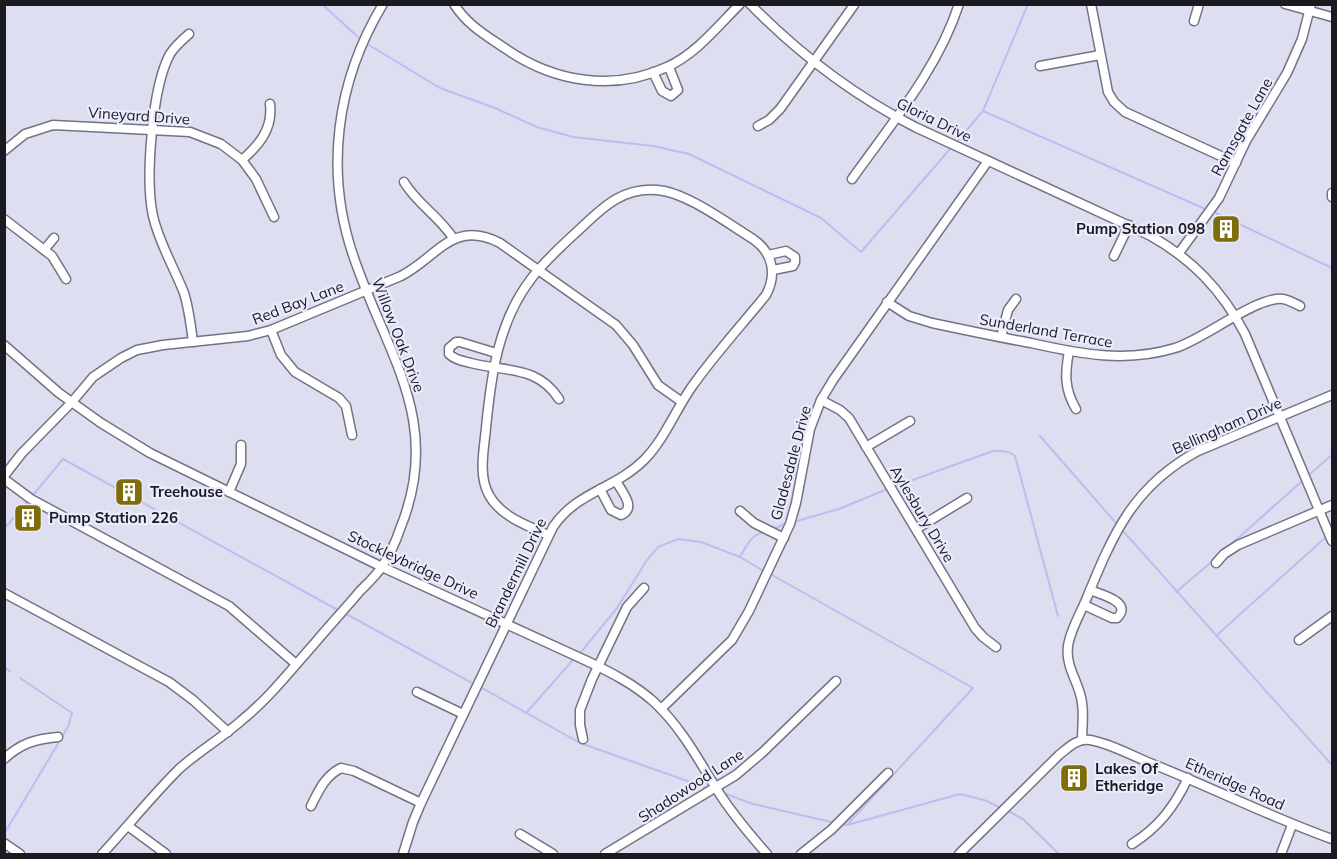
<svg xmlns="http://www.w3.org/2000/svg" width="1337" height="859" font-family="Mulish,sans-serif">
  <rect width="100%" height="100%" fill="#dedef1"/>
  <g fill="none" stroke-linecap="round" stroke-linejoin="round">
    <g stroke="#bebcf0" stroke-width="2">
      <path d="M322,4L358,37"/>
      <path d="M369,45L440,88L495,108L537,127L573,137L653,146L689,154L821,218L861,252L950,149"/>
      <path d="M983,111L1205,209"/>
      <path d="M958,140L983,111L1028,4"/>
      <path d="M1216,213L1332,268"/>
      <path d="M1040,436L1116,523"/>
      <path d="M1310,474L1332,455"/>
      <path d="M896,486L993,451C1002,451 1008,450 1015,456L1058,616"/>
      <path d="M34,494L63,459L336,609"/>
      <path d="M797,521L839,509L885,490"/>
      <path d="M776,528L784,524"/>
      <path d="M4,529L27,502"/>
      <path d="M1124,532L1332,765"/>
      <path d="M1228,547L1301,482"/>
      <path d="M740,557C747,545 751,534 766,532"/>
      <path d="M772,575L973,688L847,825"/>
      <path d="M1176,592L1215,559"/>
      <path d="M348,615L472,683"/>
      <path d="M1217,635L1325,538"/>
      <path d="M581,652L617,608L647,560L658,547L678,539L701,542L740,557L762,570"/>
      <path d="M4,667L10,671"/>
      <path d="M482,688L580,743L707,788"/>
      <path d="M526,713L573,660"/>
      <path d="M723,793L753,804L831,822"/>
      <path d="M1010,812L1023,819L1059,854"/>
      <path d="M844,825H847L960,794L984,800L999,807"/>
      <path d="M4,834L68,727L72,713L20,678"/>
    </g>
    <g stroke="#737383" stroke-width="11">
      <g id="minor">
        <path d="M454,4C467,25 487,36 506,49C554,82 613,92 667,67C696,54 718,26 740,4"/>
        <path d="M750,4C798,53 853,95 915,127L1149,235C1192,259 1222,290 1245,334L1332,541"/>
        <path d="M1091,4L1108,92L1114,102L1125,112L1236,163"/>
        <path d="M1285,4L1332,17"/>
        <path d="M1194,21L1199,4"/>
        <path d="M189,34C182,40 175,46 170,54C152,87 145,179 153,216C159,243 174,267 184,293C189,309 191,326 193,342"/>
        <path d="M1040,66L1100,55"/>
        <path d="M653,72L662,91L671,96L678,90L669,67"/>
        <path d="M758,126L769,120L780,109L854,5"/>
        <path d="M4,151L25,134L53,125L190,132L221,144L242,160L256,179L274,217"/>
        <path d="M242,160C259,145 273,129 270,104"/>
        <path d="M852,179C891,124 938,69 959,4"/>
        <path d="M404,182C417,204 439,216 453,238"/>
        <path d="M1332,193V197"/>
        <path d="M4,219L52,256L66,279"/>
        <path d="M44,250L54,238"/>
        <path d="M1179,253L1219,198L1246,141L1287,73L1302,39L1311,4"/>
        <path d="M768,255L786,251L795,257V262L793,266L773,270"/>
        <path d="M1114,256L1129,225"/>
        <path d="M887,302L909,316L932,323C965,330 998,337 1031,343C1080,354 1126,363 1175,348C1205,339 1256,296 1283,299C1289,300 1294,303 1300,306"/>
        <path d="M271,330L281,355L295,372L339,398L346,406L352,435"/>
        <path d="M1001,337L1008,310L1016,299"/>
        <path d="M4,345L59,393L101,423L150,453L382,567L587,661C610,672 634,684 654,702C683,729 700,763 721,796C735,817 751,836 767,854"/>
        <path d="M1069,351C1065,373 1064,389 1076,409"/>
        <path d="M496,353L460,342H456L449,348V354C455,360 463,361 471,363C505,372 537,365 559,399"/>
        <path d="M821,400L840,410L849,418L975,628L983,637L996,647"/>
        <path d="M866,447L910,421"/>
        <path d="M4,476L22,453L72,402L93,377L121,358L137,350L163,345L248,336L271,330L401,276C438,257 452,219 500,243L616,325L633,345L658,385L682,402"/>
        <path d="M4,479L31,499L229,606L296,664"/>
        <path d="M600,489L611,510L621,515C637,508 622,492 616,481"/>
        <path d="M229,492L241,464V445"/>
        <path d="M740,511L754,523L784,538"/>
        <path d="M916,529L967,498"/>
        <path d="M1216,563L1224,554L1238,545L1332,505"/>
        <path d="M4,593L169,682L193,700L228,732"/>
        <path d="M1084,605L1112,618H1117C1133,602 1102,595 1090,590"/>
        <path d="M1299,640L1332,616"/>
        <path d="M417,692L463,714"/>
        <path d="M661,709L732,640L749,611L790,524L796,503L810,429L821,400L833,380L988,161"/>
        <path d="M583,739L580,725V710L592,679L627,607L644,588"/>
        <path d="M1082,740C1082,728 1084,715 1082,703C1080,683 1065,668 1068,646C1070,631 1080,614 1086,600C1113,534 1133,486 1198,451L1332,395"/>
        <path d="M4,759C21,743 36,739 58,737"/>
        <path d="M311,806C319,790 325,776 341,768L354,771L421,803"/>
        <path d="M128,826L166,854"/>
        <path d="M520,834L553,854"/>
        <path d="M4,843L20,854"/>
        <path d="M1132,844C1159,827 1174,807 1188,778"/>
        <path d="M102,854C128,826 152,796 179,769C199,751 222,738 242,720C269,698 291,670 314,644C329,626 345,609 360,591C368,583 377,575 383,565C390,554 396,541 400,529C444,422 387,355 354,258C324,172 336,82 383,4"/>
        <path d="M403,854L413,822L421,803L553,527C576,492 615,489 644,460C664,440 675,411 691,388C714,355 741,326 766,295C777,274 773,253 753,239C727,223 686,192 657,190C624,187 604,206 582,227C565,243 546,259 531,279C498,322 491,376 486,428C484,450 478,475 489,495C501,517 527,525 548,535"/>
        <path d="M605,854L736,775L763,752L836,681"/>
        <path d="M801,854L831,830L888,773"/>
        <path d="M959,854L1059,755C1068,748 1077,738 1090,740C1109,743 1133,756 1150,763C1211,787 1270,817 1332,839"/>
        <path d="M1281,854L1292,825"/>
      </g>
    </g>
    <use href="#minor" stroke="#fff" stroke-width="8"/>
  </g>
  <defs>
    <g id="building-square" transform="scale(1.5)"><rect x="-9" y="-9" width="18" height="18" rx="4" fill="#7e6d08" stroke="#ebebfe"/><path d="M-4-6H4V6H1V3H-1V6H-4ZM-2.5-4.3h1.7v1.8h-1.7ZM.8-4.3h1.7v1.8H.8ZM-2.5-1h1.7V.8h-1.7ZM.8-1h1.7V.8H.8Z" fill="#fff"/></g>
  </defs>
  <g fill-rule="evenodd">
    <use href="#building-square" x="1226" y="229"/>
    <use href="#building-square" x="129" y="492"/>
    <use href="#building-square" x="28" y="518"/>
    <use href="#building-square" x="1074" y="778"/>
  </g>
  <g text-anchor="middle" stroke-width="4.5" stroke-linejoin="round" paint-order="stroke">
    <g font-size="15" fill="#1a1a20" stroke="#ebebfe">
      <text transform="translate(139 116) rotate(4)" y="5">Vineyard Drive</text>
      <text transform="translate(934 120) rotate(26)" y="5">Gloria Drive</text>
      <text transform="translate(1242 127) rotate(-61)" y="5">Ramsgate Lane</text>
      <text transform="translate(298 303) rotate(-21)" y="5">Red Bay Lane</text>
      <text transform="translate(1046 331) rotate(10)" y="5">Sunderland Terrace</text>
      <text transform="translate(398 335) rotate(69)" y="5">Willow Oak Drive</text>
      <text transform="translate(1227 426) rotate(-24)" y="5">Bellingham Drive</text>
      <text transform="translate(791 463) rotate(-75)" y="5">Gladesdale Drive</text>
      <text transform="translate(922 514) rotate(59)" y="5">Aylesbury Drive</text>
      <text transform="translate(413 565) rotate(25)" y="5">Stockleybridge Drive</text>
      <text transform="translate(516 573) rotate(-64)" y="5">Brandermill Drive</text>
      <text transform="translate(1235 784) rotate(24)" y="5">Etheridge Road</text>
      <text transform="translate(691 786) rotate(-33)" y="5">Shadowood Lane</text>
    </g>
    <g font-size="15" font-weight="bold" fill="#1a1a20" stroke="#ebebfe" text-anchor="start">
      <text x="1205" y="234" text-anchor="end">Pump Station 098</text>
      <text x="150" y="497">Treehouse</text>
      <text x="49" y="523">Pump Station 226</text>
      <text x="1095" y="774">Lakes Of<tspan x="1095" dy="17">Etheridge</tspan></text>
    </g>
  </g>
  <rect width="1337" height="859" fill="none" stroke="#1a1a20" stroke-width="12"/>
</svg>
